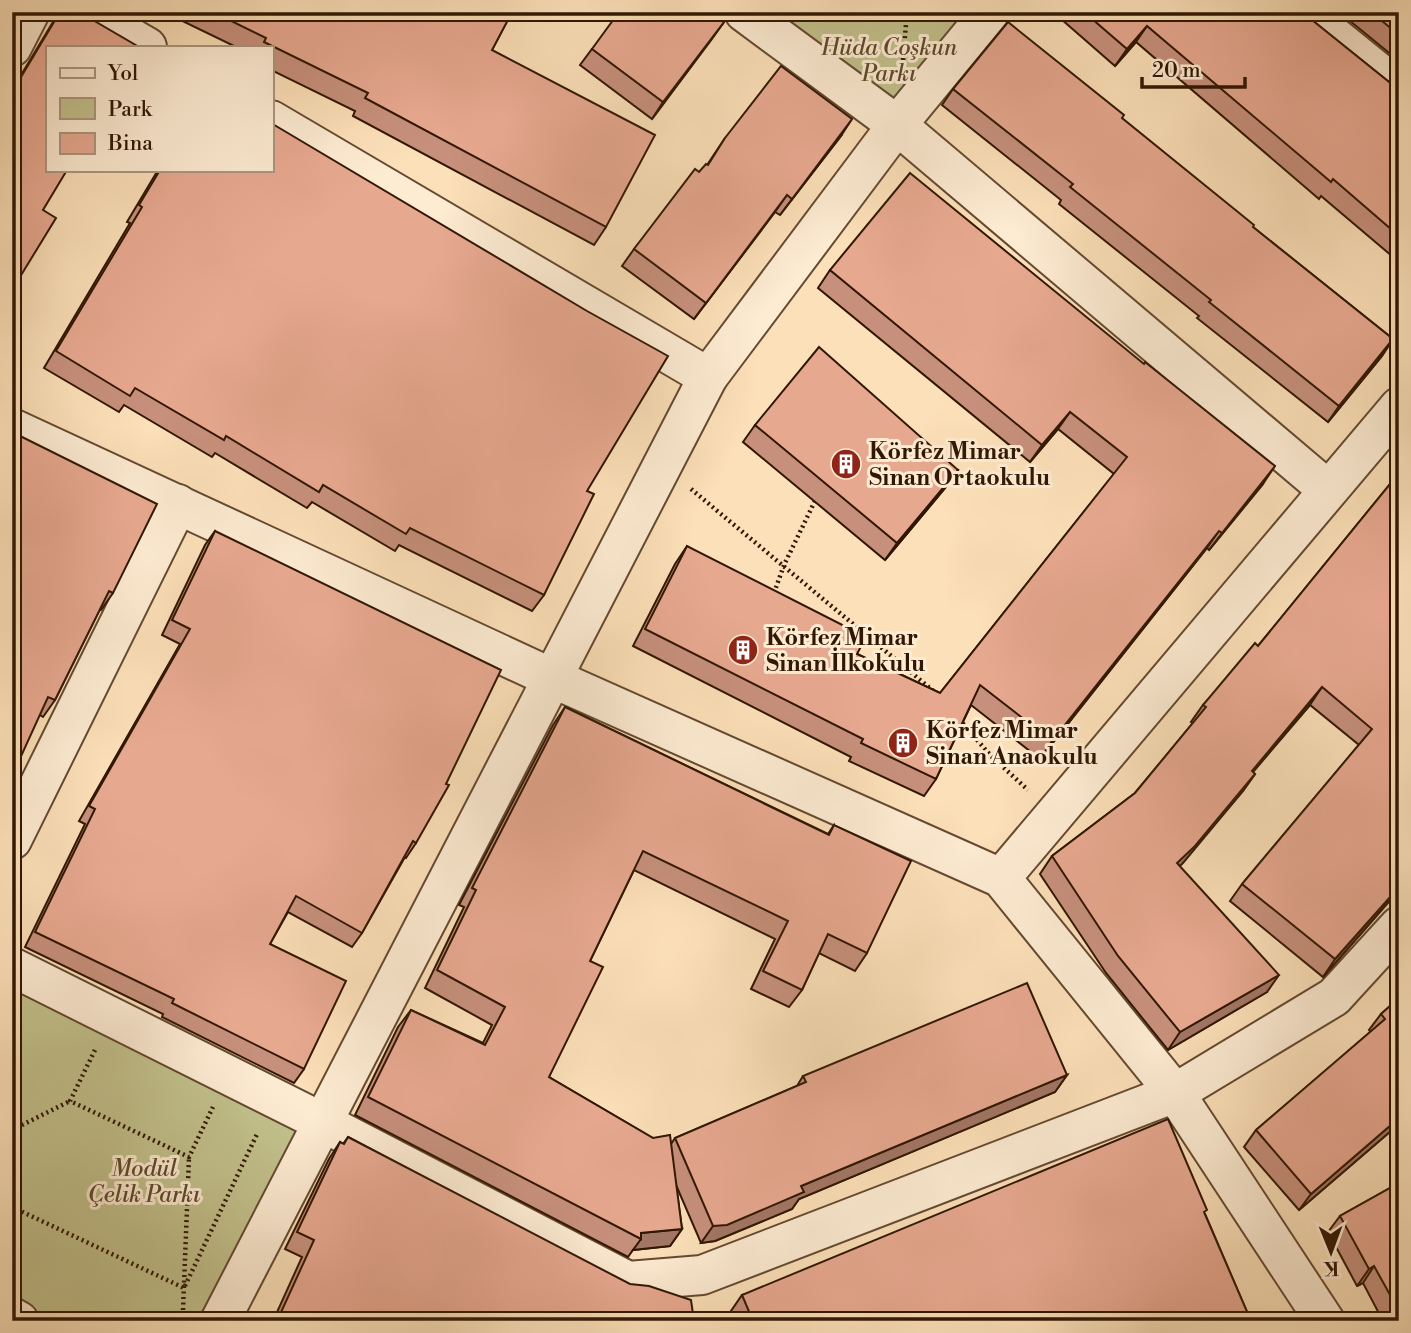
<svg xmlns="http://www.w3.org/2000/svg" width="1411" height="1333" font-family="'Libre Bodoni',serif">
  <rect width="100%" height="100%" fill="#fce0b9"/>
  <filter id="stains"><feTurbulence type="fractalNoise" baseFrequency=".00286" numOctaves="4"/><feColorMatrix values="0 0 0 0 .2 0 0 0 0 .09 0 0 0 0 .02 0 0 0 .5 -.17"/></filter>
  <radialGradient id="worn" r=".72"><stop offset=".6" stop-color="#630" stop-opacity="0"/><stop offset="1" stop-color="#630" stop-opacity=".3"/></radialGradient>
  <g fill="#c2c18c" stroke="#7a6c48" stroke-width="2">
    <path d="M744,12H990L897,125Z"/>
    <path d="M12,967L322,1122L220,1321H19L12,1317Z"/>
  </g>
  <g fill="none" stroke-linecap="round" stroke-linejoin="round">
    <g stroke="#644930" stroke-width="42">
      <g id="street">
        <path d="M87,12L147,47"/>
        <path d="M744,12L897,125L1328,490"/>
        <path d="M1304,12L1399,89"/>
        <path d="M12,47L30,12"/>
        <path d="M271,120L708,377"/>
        <path d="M12,428L552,678L1001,878L1175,1093L1325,1321"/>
        <path d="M12,840L178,504"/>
        <path d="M1001,878L1399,407"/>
        <path d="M12,967L322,1122L628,1281L702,1275L1175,1093L1334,997L1399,926"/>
        <path d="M12,1317L19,1321"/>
        <path d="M220,1321L708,377L897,125L990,12"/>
      </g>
    </g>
    <g stroke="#311703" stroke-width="4.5" stroke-dasharray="2 3.5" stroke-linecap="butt">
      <path d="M903,60L907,12"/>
      <path d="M691,489L937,694"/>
      <path d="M774,593L784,565L815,501"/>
      <path d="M959,719L991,756L1028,790"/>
      <path d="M95,1050L70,1101L189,1157L213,1107"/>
      <path d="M12,1130L70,1101"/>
      <path d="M12,1207L184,1288L258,1132"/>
      <path d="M183,1310L189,1157"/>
    </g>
    <use href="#street" stroke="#fdebd2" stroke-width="38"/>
  </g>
  <g fill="#c7907c" stroke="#311703" stroke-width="2">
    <path d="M59,12H79L43,210L12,290V90Z"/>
    <path d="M169,12H512L492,50L606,227L594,245L353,116L355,111L271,70V47H236L168,14Z"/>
    <path d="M1053,12H1302L1399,90V262L1321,196L1319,199L1136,42L1115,66Z"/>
    <path d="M1339,12H1399V61Z"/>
    <path d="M724,22L652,119L580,65L592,49Z"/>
    <path d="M953,89L1122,119L1253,227L1393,339L1382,356L1328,422L1197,318L1199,316L1059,204L1061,200L942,105Z"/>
    <path d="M841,136L780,215L775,212L694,319L622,266L634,249L699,172L707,165L725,138Z"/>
    <path d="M158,170H271L587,491L544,595L532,611L399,545L395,551L312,502L307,508L215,453L212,457L124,405L119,412L44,368L130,223L127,222Z"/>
    <path d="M830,270L1263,484L1209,550L1207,548L1040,759L971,705L936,779L924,796L849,761L851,757L633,646L675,564L687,546L857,654L940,693L1114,474L1058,429L1030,462L818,288Z"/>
    <path d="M755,425L958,470L946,487L885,560L743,442Z"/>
    <path d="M12,432L113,593L101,610L100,609L55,700L43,717L40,715Z"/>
    <path d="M1399,473V890L1323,977L1230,901L1242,884L1359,745L1310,705L1253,772L1255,774L1243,791L1179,866L1267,992L1168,1050L1106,973L1040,874L1052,856L1135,793L1193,723L1191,722L1203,705L1258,646Z"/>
    <path d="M215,531L416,843L406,858L405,857L362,933L352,947L288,912L270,944L304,1069L294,1083L162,1017L163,1014L25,947L85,824L79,821L180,644L162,635L205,545Z"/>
    <path d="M565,707L828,834L834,825L867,953L855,971L819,953L802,990L789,1007L751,989L775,939L634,870L590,961L549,1077L653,1138L671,1144L675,1138L797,1086L803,1076L1067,1075L1055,1092L799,1199L792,1209L715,1241L701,1243L676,1185L682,1229L670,1246L633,1250L628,1257L355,1115L398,1027L411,1010L483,1043L492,1025L425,988L464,907L459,905L553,725Z"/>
    <path d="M1399,998V1124L1299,1210L1244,1147L1256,1130L1371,1032L1369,1030L1381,1014Z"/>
    <path d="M348,1137L694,1321H273L302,1257L285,1249L329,1159L340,1142L343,1144Z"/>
    <path d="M1399,1183V1321H1383L1363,1283L1357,1286L1328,1232L1340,1216Z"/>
    <path d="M1205,1214L1251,1321H735L731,1311L742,1295Z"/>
  </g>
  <g fill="#a27665" stroke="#311703" stroke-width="2">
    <path d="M724,22L712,39L652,119L663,102Z"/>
    <path d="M1147,26L1136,42L1115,66L1127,49Z"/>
    <path d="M852,119L841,136L780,215Z"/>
    <path d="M787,195L775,212L694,319Z"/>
    <path d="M1393,339L1382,356L1328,422L1339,406Z"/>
    <path d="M1070,412L1058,429L1030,462L1042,445Z"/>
    <path d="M1275,466L1263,484L1209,550L1222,533Z"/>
    <path d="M958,470L946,487L885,560L897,543Z"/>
    <path d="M1219,531L1207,548L1040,759L1052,741Z"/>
    <path d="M1322,687L1310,705L1239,788L1252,771Z"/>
    <path d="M1255,774L1243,791L1183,863L1165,880L1177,863Z"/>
    <path d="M1399,887V890L1323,977L1335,959Z"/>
    <path d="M1279,975L1267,992L1168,1050L1180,1032Z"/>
    <path d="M1067,1075L1055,1092L799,1199L792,1209L715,1241L701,1243L713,1226L801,1186Z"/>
    <path d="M1399,1118V1124L1299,1210L1311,1194Z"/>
    <path d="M682,1229L670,1246L633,1250L641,1239V1233Z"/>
    <path d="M1374,1266L1363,1283L1357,1286L1369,1269Z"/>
  </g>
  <g fill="#e7a890" stroke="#311703" stroke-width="2">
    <path d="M60,12H79L139,47H47V170H67L43,210L56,218L12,290V92Z"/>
    <path d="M213,12H512L492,50L655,135L606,227L365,98L368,93L264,42L266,38Z"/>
    <path d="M619,12H710L724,22L663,102L592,49Z"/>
    <path d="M1084,12H1302L1399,90V236L1333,179L1331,182L1147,26L1127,49Z"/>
    <path d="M1371,12H1399V35Z"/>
    <path d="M1008,22L1124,115L1122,118L1254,225L1253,227L1393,339L1339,406L1209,302L1211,300L1070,187L1073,184L953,89Z"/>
    <path d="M781,66L852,119L792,199L787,195L706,303L634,249L695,169L699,172L706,164L708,165L725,138Z"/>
    <path d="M271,123L587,311L668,356L587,491L594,494L544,595L410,528L406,534L323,485L319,492L226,436L224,440L135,388L130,396L56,351L142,207L139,205L160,170H271Z"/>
    <path d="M910,173L1144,364L1145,362L1275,466L1222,533L1219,531L1052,741L980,685L936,779L861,743L863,739L645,629L687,546L866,637L857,654L940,693L1127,457L1070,412L1042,445L830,270Z"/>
    <path d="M819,347L958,470L897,543L755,425Z"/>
    <path d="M12,432L157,504L113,593L109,591L55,700L48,697L12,776Z"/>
    <path d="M1399,473V887L1335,959L1242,884L1372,729L1322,687L1252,771L1255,774L1195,846L1177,863L1279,975L1180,1032L1118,956L1052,856L1135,793L1206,707L1203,705L1255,643L1258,646Z"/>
    <path d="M215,531L501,670L446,784L449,785L416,843L413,841L362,933L296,896L270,944L346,981L304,1069L172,1003L174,999L35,932L95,809L89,806L190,629L172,620Z"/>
    <path d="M565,707L829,835L834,825L911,861L867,953L828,934L802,990L763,971L788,921L643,851L590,961L603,967L549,1077L653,1138L670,1135L682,1229L641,1233V1239L368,1097L411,1010L485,1045L505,1007L437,970L476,890L472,888Z"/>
    <path d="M1027,983L1067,1075L801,1186L804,1192L727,1225L713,1226L675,1138L806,1082L803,1076Z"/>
    <path d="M1399,998V1118L1311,1194L1256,1130L1385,1019L1381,1014Z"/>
    <path d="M1168,1119L1207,1210L1204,1212L1251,1321H753L742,1295Z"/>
    <path d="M348,1137L630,1284L649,1286L691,1300L694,1321H277L314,1240L297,1232L340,1142L344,1144Z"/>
    <path d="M1399,1183V1311L1374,1266L1369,1269L1340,1216Z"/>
  </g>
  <defs>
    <g id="building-disc" transform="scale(1.575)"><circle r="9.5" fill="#8f2418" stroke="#fdebd2"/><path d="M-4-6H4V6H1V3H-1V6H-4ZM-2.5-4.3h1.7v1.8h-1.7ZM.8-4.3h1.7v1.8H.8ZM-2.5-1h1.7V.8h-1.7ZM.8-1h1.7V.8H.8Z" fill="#fff"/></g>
  </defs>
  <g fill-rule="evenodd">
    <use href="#building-disc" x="846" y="464"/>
    <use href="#building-disc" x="743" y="650"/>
    <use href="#building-disc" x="903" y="743"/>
  </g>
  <g text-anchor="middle" stroke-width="6" stroke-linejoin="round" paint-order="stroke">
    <g font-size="23" font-style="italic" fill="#5c4a2c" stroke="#fdebd2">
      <text x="889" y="55">Hüda Coşkun<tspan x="889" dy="26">Parkı</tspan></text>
      <text x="144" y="1176">Modül<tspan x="144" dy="26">Çelik Parkı</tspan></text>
    </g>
    <g font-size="23" font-weight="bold" fill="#311703" stroke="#fdebd2" text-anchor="start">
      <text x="869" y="459">Körfez Mimar<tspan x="869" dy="26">Sinan Ortaokulu</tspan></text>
      <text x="766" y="645">Körfez Mimar<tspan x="766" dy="26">Sinan İlkokulu</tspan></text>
      <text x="926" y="738">Körfez Mimar<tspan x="926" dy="26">Sinan Anaokulu</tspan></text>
    </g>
  </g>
  <rect width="1411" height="1333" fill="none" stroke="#fce0b9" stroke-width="42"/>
  <rect x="14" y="14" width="1383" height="1305" fill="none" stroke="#311703" stroke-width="3.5"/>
  <rect x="21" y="21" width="1369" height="1291" fill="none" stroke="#311703" stroke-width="2"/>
  <rect x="46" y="46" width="228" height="126" fill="#fdebd2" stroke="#ab967f" stroke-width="2"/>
  <rect x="60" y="68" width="35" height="10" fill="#fdebd2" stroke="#ab967f" stroke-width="2"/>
  <text x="108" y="80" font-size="21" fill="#311703">Yol</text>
  <rect x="60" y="98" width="35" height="21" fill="#c2c18c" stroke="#ab967f" stroke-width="2"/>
  <text x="108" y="116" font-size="21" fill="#311703">Park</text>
  <rect x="60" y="133" width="35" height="21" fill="#e7a890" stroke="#ab967f" stroke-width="2"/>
  <text x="108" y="150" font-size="21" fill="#311703">Bina</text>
  <g transform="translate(1331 1252) rotate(179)" stroke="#fdebd2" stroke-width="5" paint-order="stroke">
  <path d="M0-5L12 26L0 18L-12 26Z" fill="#311703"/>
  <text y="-10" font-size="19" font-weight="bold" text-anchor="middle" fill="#311703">K</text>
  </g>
  <path d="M1142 77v10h103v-10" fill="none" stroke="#311703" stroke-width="3.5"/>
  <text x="1152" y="77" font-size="21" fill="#311703" stroke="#fdebd2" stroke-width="5" paint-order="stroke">20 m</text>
  <rect width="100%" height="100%" filter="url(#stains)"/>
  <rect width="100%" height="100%" fill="url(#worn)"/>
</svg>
